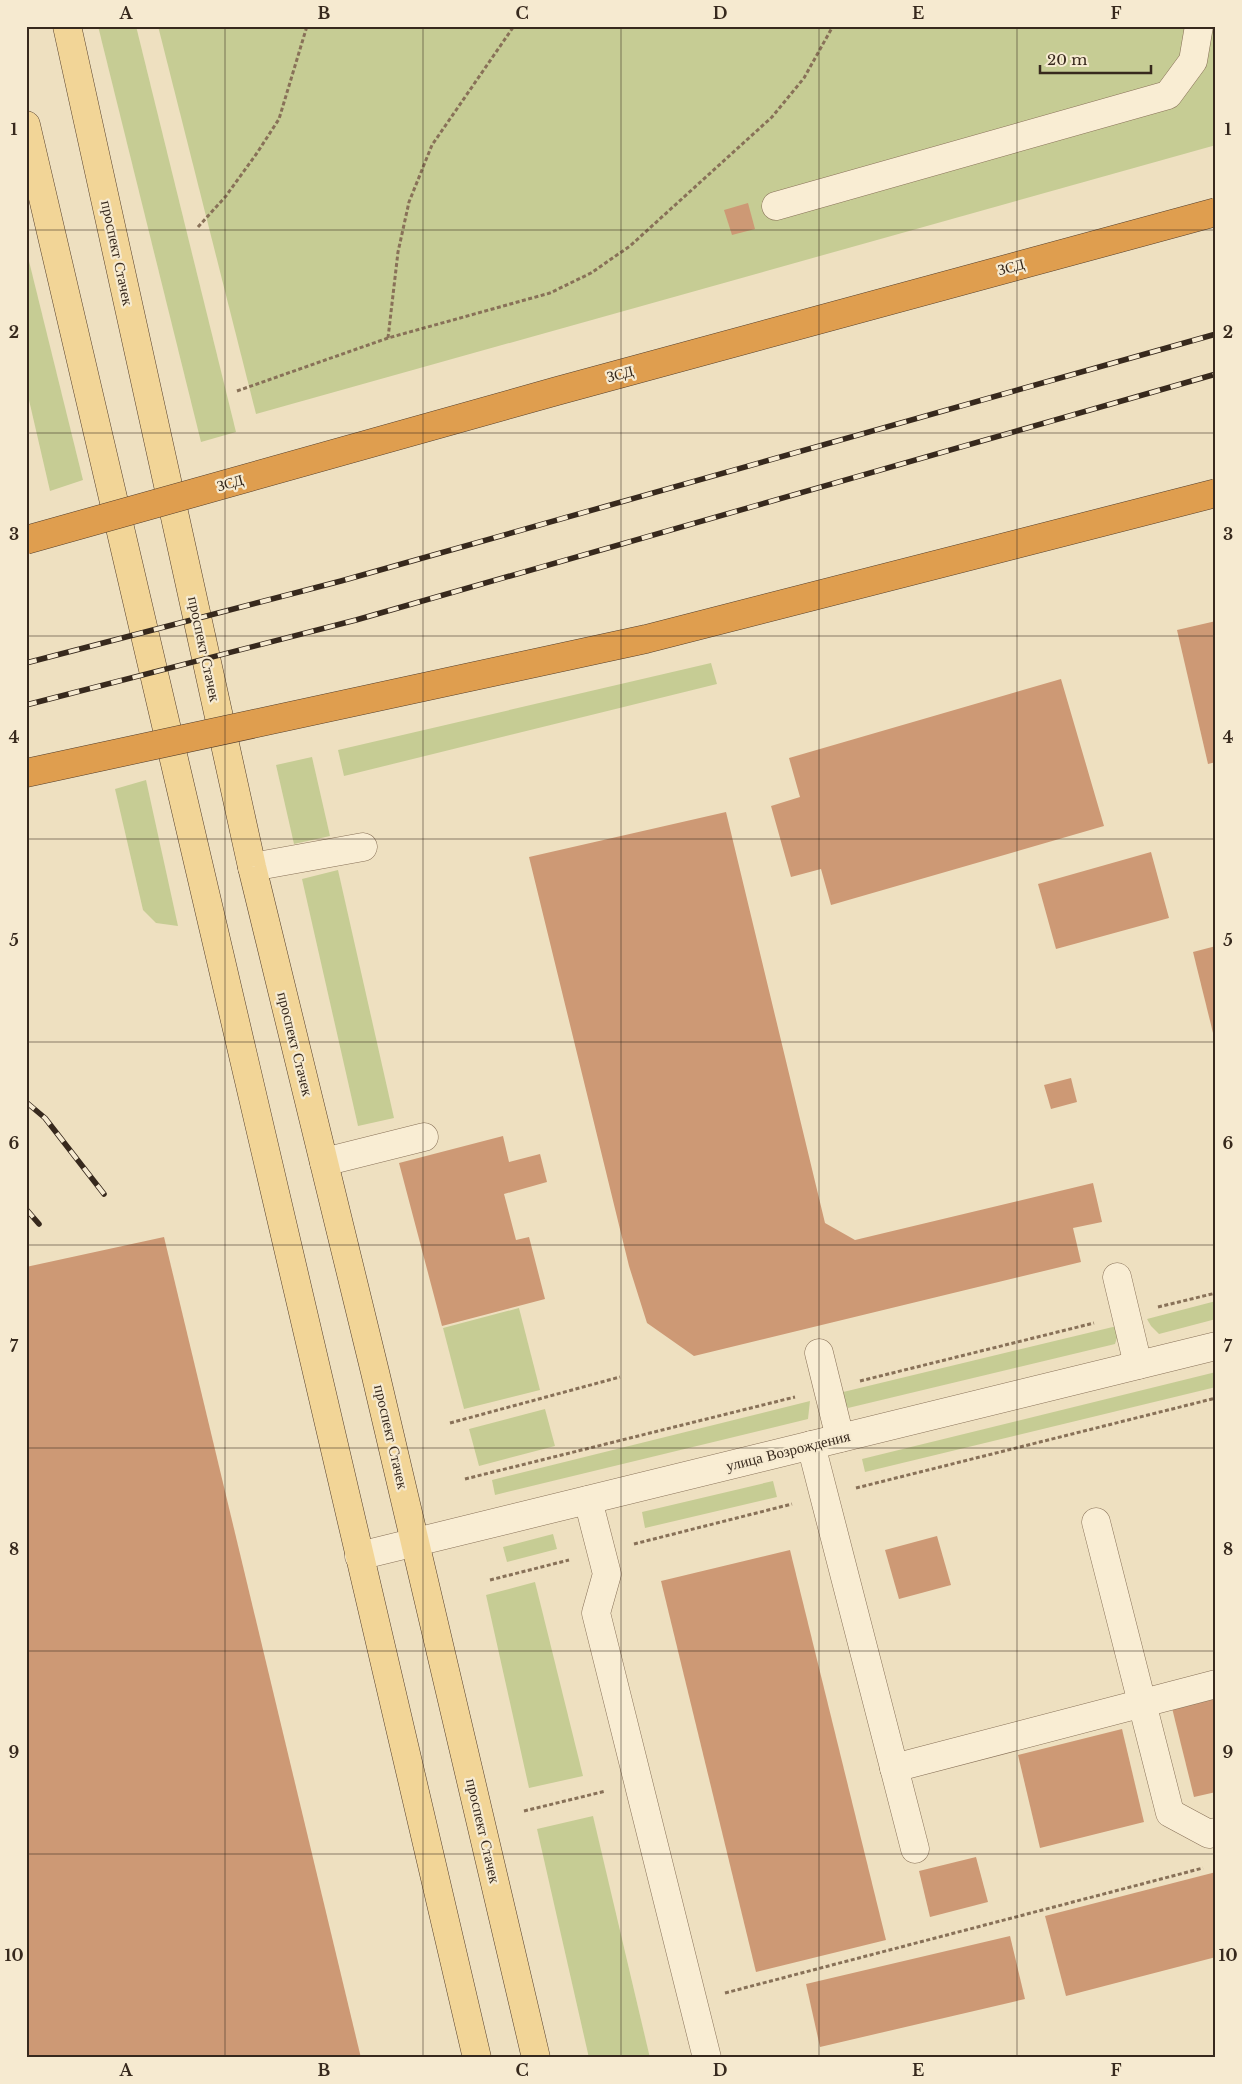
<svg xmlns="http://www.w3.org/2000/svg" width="1242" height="2084" font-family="'Libre Baskerville',serif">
  <rect width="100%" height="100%" fill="#eee0c0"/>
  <g fill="#c6cc94">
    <path d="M98,26H136L236,432L201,442Z"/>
    <path d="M158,26H1216V145L256,414Z"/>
    <path d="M26,249L83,480L50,491L26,387Z"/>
    <path d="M711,663L717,684L344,776L338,750Z"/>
    <path d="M312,757L330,836L294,844L276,765Z"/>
    <path d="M146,780L178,926L156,923L143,910L115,789Z"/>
    <path d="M338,870L394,1118L358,1126L302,879Z"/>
    <path d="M1216,1301V1319L1159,1334L1151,1326L1147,1319Z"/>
    <path d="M519,1308L540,1390L464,1409L443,1328Z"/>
    <path d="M1117,1326L1118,1335L1115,1344L848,1408L839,1393Z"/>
    <path d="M1216,1372V1387L865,1472L862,1459Z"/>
    <path d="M810,1401L808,1419L495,1495L492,1480Z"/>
    <path d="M545,1409L555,1446L479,1466L469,1429Z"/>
    <path d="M773,1481L777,1497L645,1528L642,1512Z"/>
    <path d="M553,1534L557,1549L507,1562L503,1547Z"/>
    <path d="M535,1582L583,1776L529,1788L486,1595Z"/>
    <path d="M593,1816L650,2058H589L537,1829Z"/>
  </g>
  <g fill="#cd9975">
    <path d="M748,203L755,229L732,235L724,210Z"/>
    <path d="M1216,621V762L1208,764L1177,630Z"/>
    <path d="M1061,679L1104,826L831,905L821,869L791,877L771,806L800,797L789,758Z"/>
    <path d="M726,812L825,1223L855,1240L1093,1183L1102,1222L1073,1228L1081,1262L694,1356L647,1323L629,1266L529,857Z"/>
    <path d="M1151,852L1169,918L1056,949L1038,884Z"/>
    <path d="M1216,946V1041H1215L1193,952Z"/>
    <path d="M1071,1078L1077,1102L1051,1109L1044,1085Z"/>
    <path d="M503,1136L509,1162L540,1154L547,1182L504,1194L516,1240L529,1237L545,1299L442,1326L399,1163Z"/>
    <path d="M164,1237L361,2058H26V1267Z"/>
    <path d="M937,1536L951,1585L899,1599L885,1550Z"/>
    <path d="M790,1550L886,1940L756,1972L661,1581Z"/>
    <path d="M1216,1697V1792L1194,1797L1172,1708Z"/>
    <path d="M1122,1729L1144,1822L1040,1848L1018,1755Z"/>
    <path d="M976,1857L988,1902L930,1917L919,1871Z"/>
    <path d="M1216,1872V1957L1066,1996L1045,1916Z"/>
    <path d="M1010,1936L1025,1999L820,2047L806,1984Z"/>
  </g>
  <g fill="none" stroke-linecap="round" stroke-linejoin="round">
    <g stroke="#887158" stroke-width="29">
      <g id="minor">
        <path d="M776,206L1168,95L1193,61L1199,26"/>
        <path d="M252,867L363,847"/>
        <path d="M324,1162L424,1137"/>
        <path d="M1117,1277L1138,1365"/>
        <path d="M819,1353L840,1438"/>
        <path d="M811,1445L915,1849"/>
        <path d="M588,1500L607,1574L596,1613L707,2058"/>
        <path d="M1096,1522L1170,1813L1209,1834L1216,1832"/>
        <path d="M359,1556L1216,1346"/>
        <path d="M894,1768L1216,1684"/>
      </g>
    </g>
    <g stroke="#553f2c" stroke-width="29">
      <g id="major">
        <path d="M67,26L252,867L375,1372L536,2058"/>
        <path d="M26,125L477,2058"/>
      </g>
    </g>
    <g stroke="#887158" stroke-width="3" stroke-dasharray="4 2.5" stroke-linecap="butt">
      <path d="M198,227L226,196L257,153L279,119L307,26"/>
      <path d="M388,338L398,252L409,202L432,145L514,26"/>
      <path d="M237,391L388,338L550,293L591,273L630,246L772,117L804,78L833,26"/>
      <path d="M1158,1307L1216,1293"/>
      <path d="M860,1381L1094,1323"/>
      <path d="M450,1423L620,1377"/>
      <path d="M465,1479L795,1397"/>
      <path d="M856,1488L1216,1398"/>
      <path d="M634,1544L792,1504"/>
      <path d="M490,1580L569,1560"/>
      <path d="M524,1811L606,1791"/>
      <path d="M725,1993L1203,1868"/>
    </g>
    <use href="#minor" stroke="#f9edd3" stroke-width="28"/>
    <use href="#major" stroke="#f2d597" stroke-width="28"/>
    <g stroke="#37291d" stroke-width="5.5">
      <g id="rail">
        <path d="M26,663L341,581L1216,334"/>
        <path d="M26,705L356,620L1216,374"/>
        <path d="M26,1102L45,1118L104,1194"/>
        <path d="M26,1209L39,1224"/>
      </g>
    </g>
    <use href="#rail" stroke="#f6ead0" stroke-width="4" stroke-dasharray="11" stroke-linecap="butt"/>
    <g stroke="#553f2c" stroke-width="29" stroke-linecap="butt">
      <g id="highway-bridge">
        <path d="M26,540L557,391L1216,212"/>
        <path d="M26,773L646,639L1216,493"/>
      </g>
    </g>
    <use href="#highway-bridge" stroke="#df9e4f" stroke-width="28"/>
  </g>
  <path fill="none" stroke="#37291d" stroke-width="1" stroke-opacity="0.55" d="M225,26V2058M423,26V2058M621,26V2058M819,26V2058M1017,26V2058M26,230H1216M26,433H1216M26,636H1216M26,839H1216M26,1042H1216M26,1245H1216M26,1448H1216M26,1651H1216M26,1854H1216"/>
  <g text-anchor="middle" stroke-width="4.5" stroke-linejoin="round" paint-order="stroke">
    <g font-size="15" fill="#37291d" stroke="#f6ead0">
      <text transform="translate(117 253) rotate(78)" y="5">проспект Стачек</text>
      <text transform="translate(1011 267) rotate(-15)" y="5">ЗСД</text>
      <text transform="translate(620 374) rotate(-15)" y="5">ЗСД</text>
      <text transform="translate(230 483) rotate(-16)" y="5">ЗСД</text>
      <text transform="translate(204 649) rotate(78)" y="5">проспект Стачек</text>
      <text transform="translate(295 1044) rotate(76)" y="5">проспект Стачек</text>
      <text transform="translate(391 1437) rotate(77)" y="5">проспект Стачек</text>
      <text transform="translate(788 1451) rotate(-14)" y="5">улица Возрождения</text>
      <text transform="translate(483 1831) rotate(77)" y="5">проспект Стачек</text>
    </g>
  </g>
  <rect width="1242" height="2084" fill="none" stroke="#f6ead0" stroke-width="55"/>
  <path d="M1040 65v8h111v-8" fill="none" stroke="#37291d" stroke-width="2.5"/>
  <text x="1047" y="65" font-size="15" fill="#37291d" stroke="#f6ead0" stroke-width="4" paint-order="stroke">20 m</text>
  <rect x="28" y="28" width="1186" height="2028" fill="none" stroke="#37291d" stroke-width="2"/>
  <g font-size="16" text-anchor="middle" font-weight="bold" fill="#37291d">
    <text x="126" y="19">A</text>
    <text x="324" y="19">B</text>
    <text x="522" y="19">C</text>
    <text x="720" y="19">D</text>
    <text x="918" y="19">E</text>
    <text x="1116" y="19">F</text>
    <text x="14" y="135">1</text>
    <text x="1228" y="135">1</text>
    <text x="14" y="338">2</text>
    <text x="1228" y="338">2</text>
    <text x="14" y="540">3</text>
    <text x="1228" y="540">3</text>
    <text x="14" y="743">4</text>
    <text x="1228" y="743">4</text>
    <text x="14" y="946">5</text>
    <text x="1228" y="946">5</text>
    <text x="14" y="1149">6</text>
    <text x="1228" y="1149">6</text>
    <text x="14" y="1352">7</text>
    <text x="1228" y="1352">7</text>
    <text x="14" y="1555">8</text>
    <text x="1228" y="1555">8</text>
    <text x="14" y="1758">9</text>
    <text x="1228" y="1758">9</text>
    <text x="14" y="1961">10</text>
    <text x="1228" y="1961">10</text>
    <text x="126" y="2076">A</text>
    <text x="324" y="2076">B</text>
    <text x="522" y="2076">C</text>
    <text x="720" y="2076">D</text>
    <text x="918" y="2076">E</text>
    <text x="1116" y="2076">F</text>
  </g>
</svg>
